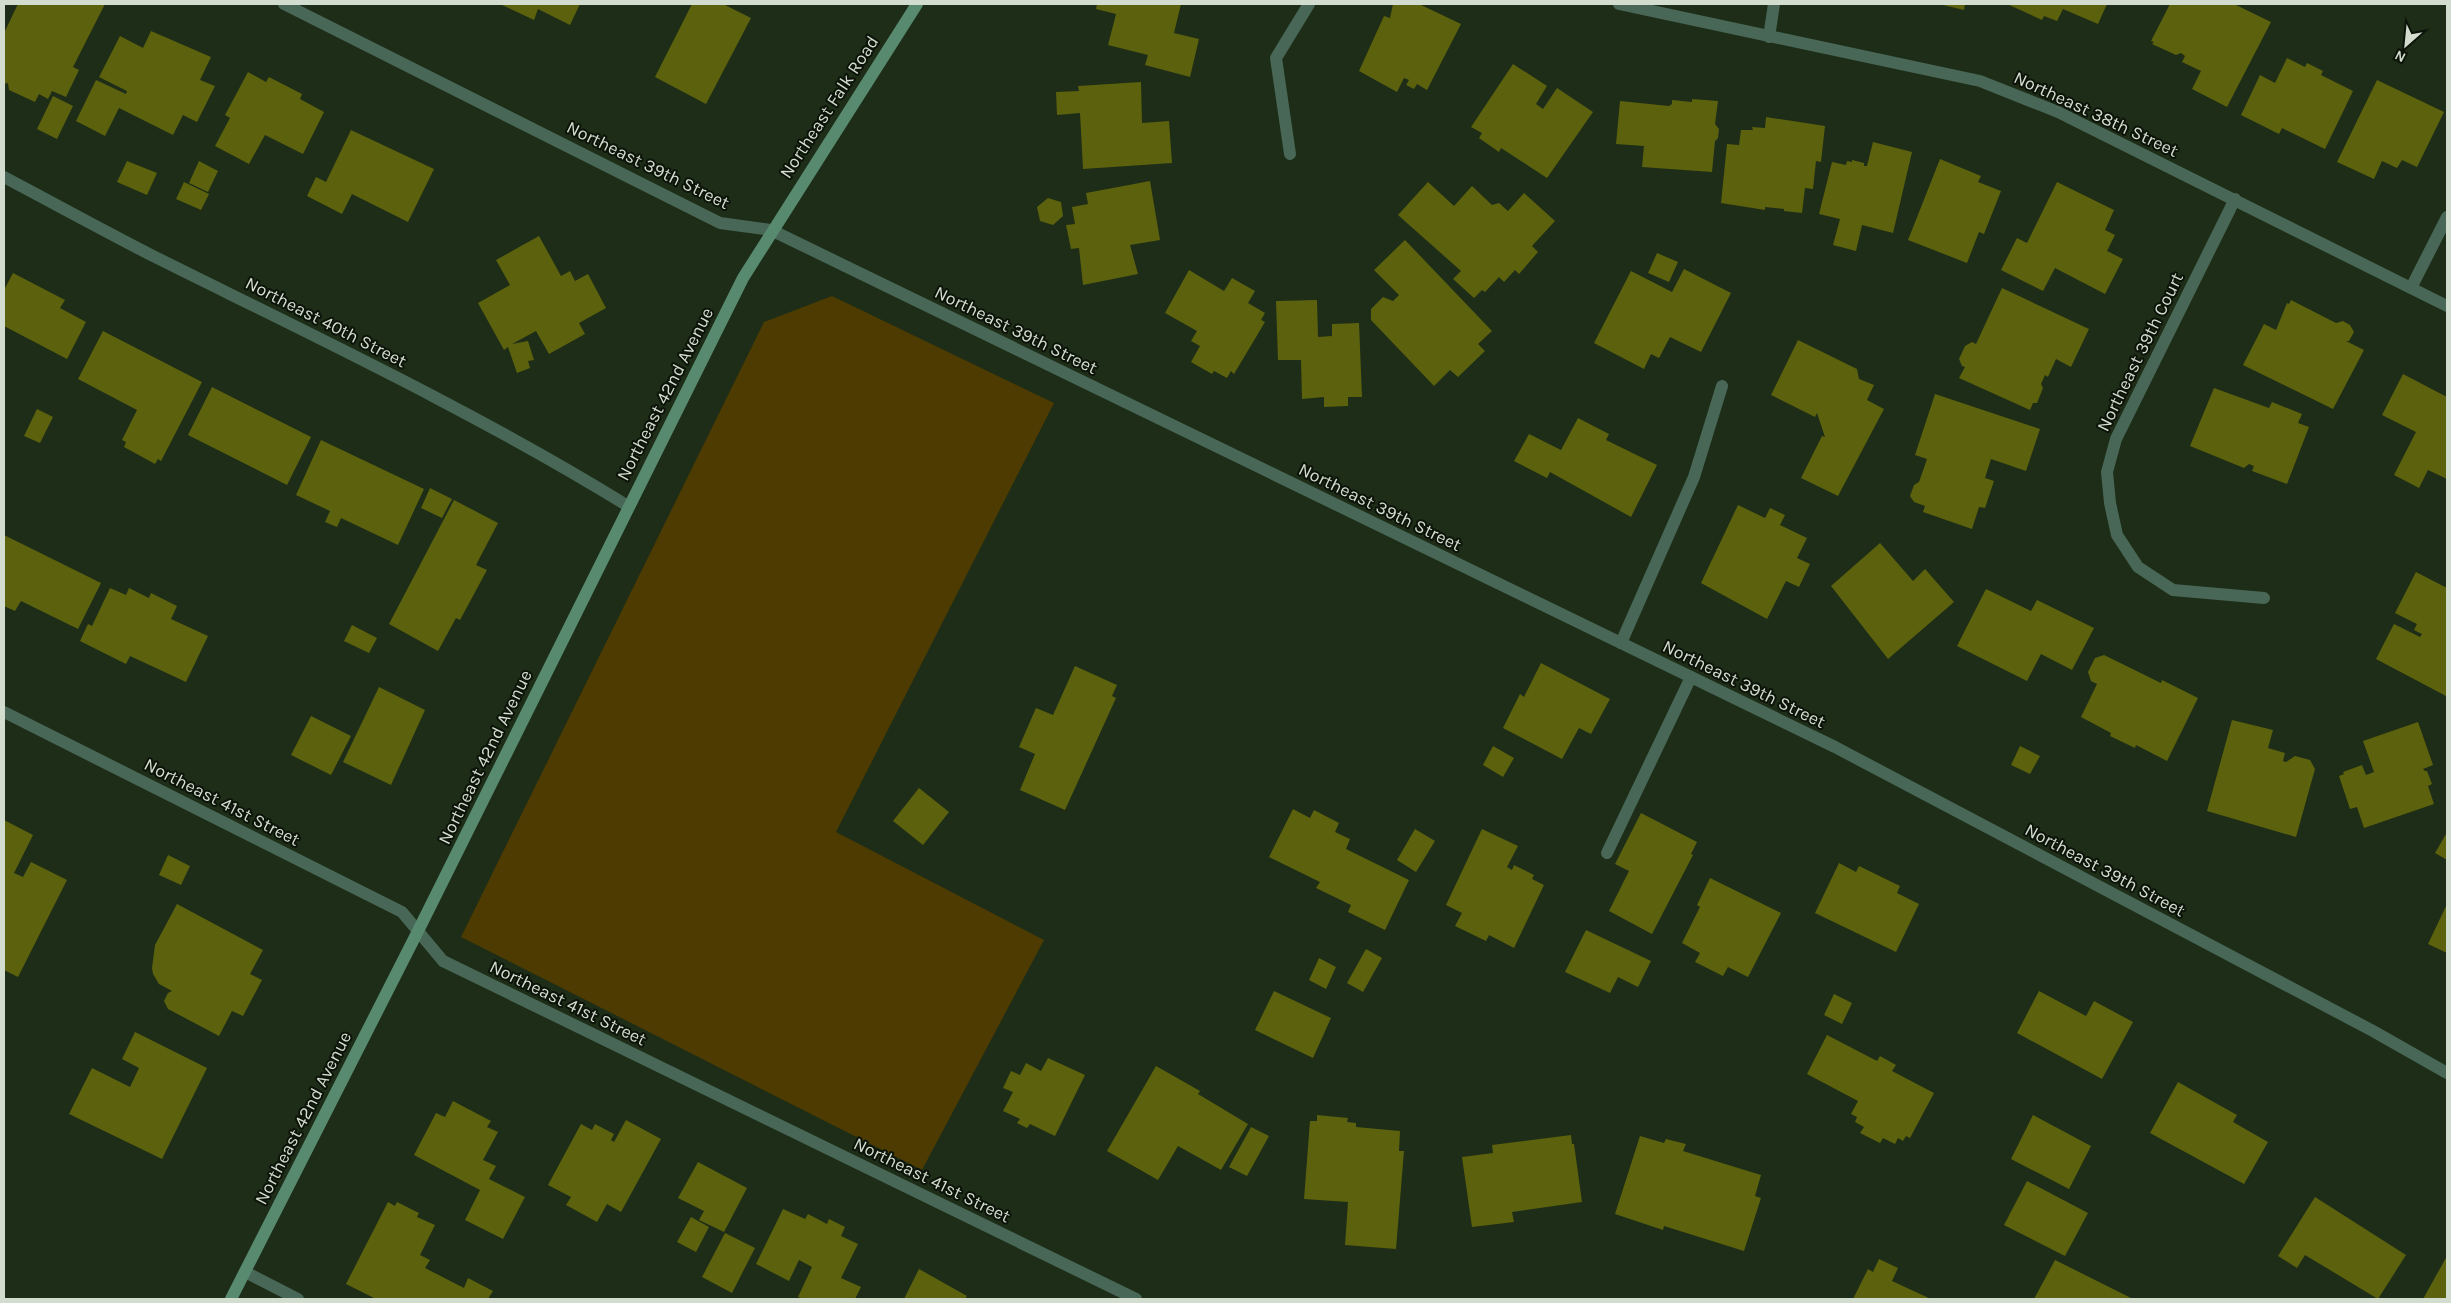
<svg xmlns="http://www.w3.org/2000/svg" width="2451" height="1303" font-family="Karla,sans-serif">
  <rect width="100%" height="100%" fill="#1d2d17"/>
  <path fill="#4d3b02" d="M832,296L1054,403L836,832L1044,940L922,1170L461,937L764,322Z"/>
  <g fill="#5c610d">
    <path d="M18,4H105L73,67L79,70L66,97L52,91L48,99L39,94L35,102L9,90L8,83L4,84V33Z"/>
    <path d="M500,4H580L570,25L538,9L534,20Z"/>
    <path d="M692,4H723L751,18L706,104L655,77Z"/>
    <path d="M1097,4H1181L1174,33L1199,39L1190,77L1145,65L1148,55L1108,45L1116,14L1096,9Z"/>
    <path d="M1393,4H1419L1461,24L1427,90L1417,84L1414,89L1406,85L1409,80L1404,78L1397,92L1359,71L1384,16L1390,18Z"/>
    <path d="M1939,4H1965L1964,10Z"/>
    <path d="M2007,4H2107L2098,24L2063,9L2057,21L2044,16L2042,20Z"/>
    <path d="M2170,4H2234L2271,22L2227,107L2192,89L2201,71L2182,62L2185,56L2181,53L2176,55L2152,44L2154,42L2151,41Z"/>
    <path d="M151,31L211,57L200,80L215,86L197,122L183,115L173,135L119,108L105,136L76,121L96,80L126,94L127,91L99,77L120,36L143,48Z"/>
    <path d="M2287,58L2305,67L2307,63L2323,71L2321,75L2353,91L2325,149L2282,128L2279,134L2241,115L2260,75L2275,83Z"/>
    <path d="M1513,64L1547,86L1536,104L1543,109L1557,88L1593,112L1547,178L1501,148L1499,152L1479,138L1482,133L1471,127Z"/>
    <path d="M248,72L266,82L269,77L302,94L300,99L324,112L303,154L265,135L249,164L215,146L230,118L225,115Z"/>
    <path d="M2377,80L2444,112L2417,167L2402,160L2397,168L2382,161L2374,179L2337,162Z"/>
    <path d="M1141,82L1142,123L1169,121L1172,163L1083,169L1080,113L1057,115L1056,92L1079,91L1078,86Z"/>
    <path d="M53,96L73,106L57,139L37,129Z"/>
    <path d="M1692,99L1718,101L1715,124L1719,129L1718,138L1715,141L1712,172L1642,167L1644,146L1616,144L1620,101L1669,106L1672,104V100L1692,102Z"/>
    <path d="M1766,117L1825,126L1821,162L1816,161L1813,189L1805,188L1802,213L1784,211V209L1765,207V210L1721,203L1727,144L1739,145L1741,130H1753L1752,127L1765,128Z"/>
    <path d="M351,130L434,169L408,222L352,194L342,214L307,196L316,177L326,182Z"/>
    <path d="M1873,142L1912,152L1893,233L1862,225L1856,251L1833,245L1840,219L1819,214L1832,162L1846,165L1847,161L1852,162V160L1864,163V166H1867Z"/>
    <path d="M1940,159L1981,176L1978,182L2001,191L1984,234L1979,232L1967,263L1908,240Z"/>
    <path d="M127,161L157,173L147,195L117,182Z"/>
    <path d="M199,161L218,171L208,192L189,183Z"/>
    <path d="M1150,181L1160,240L1130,245L1138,274L1083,285L1079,248L1071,249L1066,225L1075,224L1072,207L1088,204L1086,193Z"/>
    <path d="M184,182L209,194L201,210L176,199Z"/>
    <path d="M1428,182L1454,206L1472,186L1492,205L1499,203L1508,211L1524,193L1555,221L1532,246L1538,252L1519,274L1515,270L1504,282L1499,277L1485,292L1482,290L1474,298L1453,279L1461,271L1398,215Z"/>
    <path d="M2057,182L2114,210L2105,230L2115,235L2107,251L2123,259L2105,294L2055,268L2043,291L2001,270L2017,238L2027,243Z"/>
    <path d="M1048,198L1061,202L1063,216L1053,225L1040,221L1037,207Z"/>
    <path d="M539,236L561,276L570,271L575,281L588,274L606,308L579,323L585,334L549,354L536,331L512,344L528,341L534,360L528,361L530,368L517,373L508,347L504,350L478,303L510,285L496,260Z"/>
    <path d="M1405,240L1492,331L1478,344L1485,351L1458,377L1450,370L1434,386L1371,320V309L1383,297L1393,301L1399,295L1374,270Z"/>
    <path d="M1657,253L1678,262L1669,282L1648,273Z"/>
    <path d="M1684,269L1731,293L1701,352L1670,337L1659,358L1651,354L1644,369L1594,343L1631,271L1672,292Z"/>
    <path d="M1189,270L1224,291L1232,278L1255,291L1248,303L1265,313L1261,320L1265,322L1234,374L1231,371L1227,378L1214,371L1212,374L1191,362L1200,346L1191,341L1197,331L1165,313Z"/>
    <path d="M13,273L65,300L60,308L86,322L67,359L4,326V290Z"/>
    <path d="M2002,288L2089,329L2071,367L2056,359L2048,377L2045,375L2041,384L2043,388L2037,403H2033L2030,410L1959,378L1965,367L1962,366L1959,359L1965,346L1972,342L1976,344Z"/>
    <path d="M1317,300L1318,337L1332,336V324L1359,323L1362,397H1348V406L1324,407V397L1302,399L1301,360H1278L1276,301Z"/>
    <path d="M2291,300L2336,323L2343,321L2350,325L2354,332L2349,341H2346L2364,350L2333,409L2243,365L2264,324L2276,330L2287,303L2289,304Z"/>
    <path d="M103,331L202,382L161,461L158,459L155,464L124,447L126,442L122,440L137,410L78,379Z"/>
    <path d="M1798,340L1857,369L1859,379L1874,385L1867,400L1884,409L1838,496L1801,478L1822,436L1825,437L1817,413L1815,417L1771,395Z"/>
    <path d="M2403,374L2447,397V479L2428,470L2419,488L2394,475L2416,432L2382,415Z"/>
    <path d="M212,387L311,437L287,485L188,435Z"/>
    <path d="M2214,388L2269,408L2272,402L2302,414L2298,423L2309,427L2287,484L2252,471L2254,466L2249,464L2244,468L2190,446Z"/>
    <path d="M1935,394L2040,429L2026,471L1991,459L1985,478L1994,481L1985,508L1979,507L1972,529L1923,512L1925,506L1914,502L1910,496L1914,485L1919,482L1927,459L1915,455Z"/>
    <path d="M37,409L53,417L40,443L24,436Z"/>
    <path d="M1578,418L1609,434L1606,440L1657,465L1631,517L1550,472L1547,478L1514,461L1529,434L1561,450Z"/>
    <path d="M321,440L424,489L398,545L341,518L337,527L325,522L330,511L296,495Z"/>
    <path d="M430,488L452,499L442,518L421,508Z"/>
    <path d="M454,500L498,523L476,565L487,570L460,620L456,618L438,651L389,624Z"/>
    <path d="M1738,505L1765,518L1770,508L1785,515L1780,525L1807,538L1797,558L1810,564L1799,587L1786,581L1767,619L1701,583Z"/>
    <path d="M4,535L101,583L78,629L21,601L15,611L4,606Z"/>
    <path d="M1880,543L1913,581L1925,569L1954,602L1888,659L1831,586Z"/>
    <path d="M2416,572L2447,588L2446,696L2376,659L2394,624L2420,637L2422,634L2414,630L2417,624L2395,613Z"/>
    <path d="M110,588L126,595L129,588L149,598L151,593L177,606L171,619L208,636L186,682L130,656L126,664L80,641L88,624L92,626Z"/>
    <path d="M1986,589L2031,611L2037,600L2094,628L2072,670L2041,654L2027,681L1957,646Z"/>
    <path d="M352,625L377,638L369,653L344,641Z"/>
    <path d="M2104,655L2161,683L2162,680L2198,698L2167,761L2136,745L2135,748L2110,736L2111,733L2081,717L2097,684L2091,681L2088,672L2095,658Z"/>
    <path d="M1541,663L1610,699L1591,734L1579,728L1562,759L1503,728L1520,694L1524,697Z"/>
    <path d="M1075,666L1117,685L1112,696L1116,698L1065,810L1020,790L1035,754L1019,747L1036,708L1053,715Z"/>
    <path d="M379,687L425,710L391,785L343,762Z"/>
    <path d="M311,716L351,736L331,775L291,755Z"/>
    <path d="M2232,720L2273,730L2268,748L2285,753L2283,761L2286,762L2295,756L2310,760L2315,769L2296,837L2207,811Z"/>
    <path d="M2418,722L2433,765L2423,769L2425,771H2427L2432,784L2428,786L2434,804L2364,828L2357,807L2350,809L2339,776L2344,774L2343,772L2362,765L2366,775L2374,772L2363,741Z"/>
    <path d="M1493,746L1514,758L1503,777L1483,765Z"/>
    <path d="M2020,746L2040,756L2030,774L2011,765Z"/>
    <path d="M919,788L949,812L923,845L893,821Z"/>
    <path d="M1293,809L1310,818L1314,810L1339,823L1335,832L1350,839L1346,849L1409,880L1385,930L1348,912L1351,905L1316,888L1320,882L1269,857Z"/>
    <path d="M1641,813L1697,842L1691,854L1693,855L1652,934L1609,911L1629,871L1615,864Z"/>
    <path d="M4,820L33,835L14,873L23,877L31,862L67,880L18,977L4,970Z"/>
    <path d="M1415,829L1435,841L1416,872L1397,860Z"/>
    <path d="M1482,829L1518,846L1507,867L1512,870L1514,865L1534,875L1532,879L1544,885L1514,948L1489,935L1486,941L1455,926L1462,913L1446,905Z"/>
    <path d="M2446,834H2447V860L2435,853Z"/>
    <path d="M168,855L190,866L181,885L159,875Z"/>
    <path d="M1839,863L1856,872L1859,866L1900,886L1897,893L1919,904L1896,952L1815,913Z"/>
    <path d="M1710,878L1781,913L1748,977L1728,967L1723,976L1695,962L1700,953L1682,943L1700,907L1697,905Z"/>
    <path d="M177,904L263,950L250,974L262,980L243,1016L232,1011L219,1036L168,1009L164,1001L168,993L172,991L159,984L153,974L152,968L155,945Z"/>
    <path d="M2447,904V953L2428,944Z"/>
    <path d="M1586,930L1651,961L1638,987L1618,977L1610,993L1565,972Z"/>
    <path d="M1366,949L1382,958L1363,992L1347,983Z"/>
    <path d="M1319,958L1336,967L1326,989L1309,980Z"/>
    <path d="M1274,991L1331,1018L1313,1058L1255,1030Z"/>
    <path d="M2039,991L2086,1016L2094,1001L2133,1022L2102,1079L2017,1033Z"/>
    <path d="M1834,994L1852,1003L1842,1024L1824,1015Z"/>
    <path d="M135,1032L207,1068L162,1159L69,1114L92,1068L130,1087L139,1068L122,1059Z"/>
    <path d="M1827,1035L1877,1061L1880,1056L1896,1065L1892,1071L1934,1093L1910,1138L1906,1136L1903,1141L1898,1138L1895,1144L1883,1138L1880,1143L1860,1133L1864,1127L1855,1122L1857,1117L1851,1114L1858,1101L1807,1074Z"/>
    <path d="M1048,1058L1085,1075L1055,1136L1030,1124L1027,1128L1017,1123L1020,1119L1003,1111L1013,1092L1003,1088L1011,1071L1020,1075L1026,1063L1041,1071Z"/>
    <path d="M1156,1066L1200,1091L1198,1094L1248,1124L1221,1170L1178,1146L1158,1180L1107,1151Z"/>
    <path d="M2178,1082L2237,1115L2233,1122L2268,1142L2244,1184L2150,1133Z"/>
    <path d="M453,1101L491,1121L487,1127L498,1132L483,1160L496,1166L489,1179L525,1197L503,1239L465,1220L480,1190L414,1155L436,1113L445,1117Z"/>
    <path d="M1317,1115L1348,1118L1347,1122L1356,1123V1127L1400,1131L1399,1151H1404L1396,1249L1345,1245L1348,1202L1304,1199L1310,1121H1317Z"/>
    <path d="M2033,1115L2091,1146L2069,1189L2011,1159Z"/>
    <path d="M626,1120L661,1139L621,1212L607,1204L597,1222L566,1205L571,1197L548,1185L581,1124L592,1130L595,1124L614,1134L611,1140L614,1142Z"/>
    <path d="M1251,1127L1269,1136L1247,1176L1229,1167Z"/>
    <path d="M1571,1135L1572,1144H1574L1582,1202L1512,1212L1514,1222L1472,1227L1462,1157L1493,1153L1492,1145Z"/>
    <path d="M1640,1136L1664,1143L1666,1139L1686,1144L1683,1151L1761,1175L1755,1196L1761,1198L1744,1251L1664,1226L1663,1230L1615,1214Z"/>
    <path d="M698,1162L747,1188L724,1232L699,1220L704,1211L678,1198Z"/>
    <path d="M2027,1181L2088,1213L2065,1256L2004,1225Z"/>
    <path d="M2315,1197L2406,1255L2378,1299L2305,1255L2297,1268L2278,1256Z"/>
    <path d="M388,1202L395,1206L397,1202L419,1213L417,1217L435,1225L420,1255L430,1260L425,1268L464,1288L468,1278L493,1291L488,1299H376L346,1284Z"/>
    <path d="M783,1209L805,1219L808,1214L827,1224L829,1219L845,1227L841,1236L858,1244L841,1278L861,1287L855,1299H803L798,1297L812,1267L799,1260L789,1281L756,1264Z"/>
    <path d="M691,1217L709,1227L696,1252L677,1242Z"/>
    <path d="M725,1233L755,1248L732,1293L702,1277Z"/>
    <path d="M2447,1256V1299H2423Z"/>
    <path d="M1879,1259L1898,1268L1892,1281L1931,1299H1853L1868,1269L1873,1272Z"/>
    <path d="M2055,1260L2133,1299H2034Z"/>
    <path d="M919,1269L967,1296L965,1299H904Z"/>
  </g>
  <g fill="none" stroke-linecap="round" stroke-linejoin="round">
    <g stroke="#486756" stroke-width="12">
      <path d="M2411,288L2447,217"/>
      <path d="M1621,643L1694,477L1722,386"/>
      <path d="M1607,853L1691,677"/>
      <path d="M245,1272L298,1299"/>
    </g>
    <g stroke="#486756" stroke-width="12">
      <path d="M284,4L720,223L771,230L1835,747L2373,1031L2447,1073"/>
      <path d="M1619,4L1980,81L2058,112L2447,306"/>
      <path d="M1769,37L1774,4"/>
      <path d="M1290,154L1276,58L1309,4"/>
      <path d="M4,177C55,204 106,232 157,258C316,337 477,413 628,506"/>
      <path d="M2235,199L2116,439L2107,472L2110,503L2117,535L2138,567L2173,590L2264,598"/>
      <path d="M4,712L402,912L443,961L1136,1299"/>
    </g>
    <path stroke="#588a70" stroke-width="12" d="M231,1299L418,931L743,278L917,4"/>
  </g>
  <g text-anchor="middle" stroke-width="4" stroke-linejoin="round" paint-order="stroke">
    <g font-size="18" fill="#d3ddcf" stroke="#0c1309">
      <text transform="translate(829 107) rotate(-57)" y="6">Northeast Falk Road</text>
      <text transform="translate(2096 114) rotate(25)" y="6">Northeast 38th Street</text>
      <text transform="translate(648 165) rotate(26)" y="6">Northeast 39th Street</text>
      <text transform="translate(326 322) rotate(27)" y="6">Northeast 40th Street</text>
      <text transform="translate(1016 330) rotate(26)" y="6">Northeast 39th Street</text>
      <text transform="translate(2140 352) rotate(-64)" y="6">Northeast 39th Court</text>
      <text transform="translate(665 394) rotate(-63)" y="6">Northeast 42nd Avenue</text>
      <text transform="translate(1380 507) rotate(26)" y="6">Northeast 39th Street</text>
      <text transform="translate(1744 684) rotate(26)" y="6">Northeast 39th Street</text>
      <text transform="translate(485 757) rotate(-64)" y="6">Northeast 42nd Avenue</text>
      <text transform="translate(222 802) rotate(27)" y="6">Northeast 41st Street</text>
      <text transform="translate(2105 870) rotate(28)" y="6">Northeast 39th Street</text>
      <text transform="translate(568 1003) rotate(26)" y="6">Northeast 41st Street</text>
      <text transform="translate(303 1118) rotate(-63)" y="6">Northeast 42nd Avenue</text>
      <text transform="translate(932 1180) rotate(26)" y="6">Northeast 41st Street</text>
    </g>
  </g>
  <rect width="2451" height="1303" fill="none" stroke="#d3ddcf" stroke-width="10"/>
  <g transform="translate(2406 45) rotate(207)" stroke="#0c1309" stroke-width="4" paint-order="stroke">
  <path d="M0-4L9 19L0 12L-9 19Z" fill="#d3ddcf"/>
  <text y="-8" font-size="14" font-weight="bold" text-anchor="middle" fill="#d3ddcf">N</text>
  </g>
</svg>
